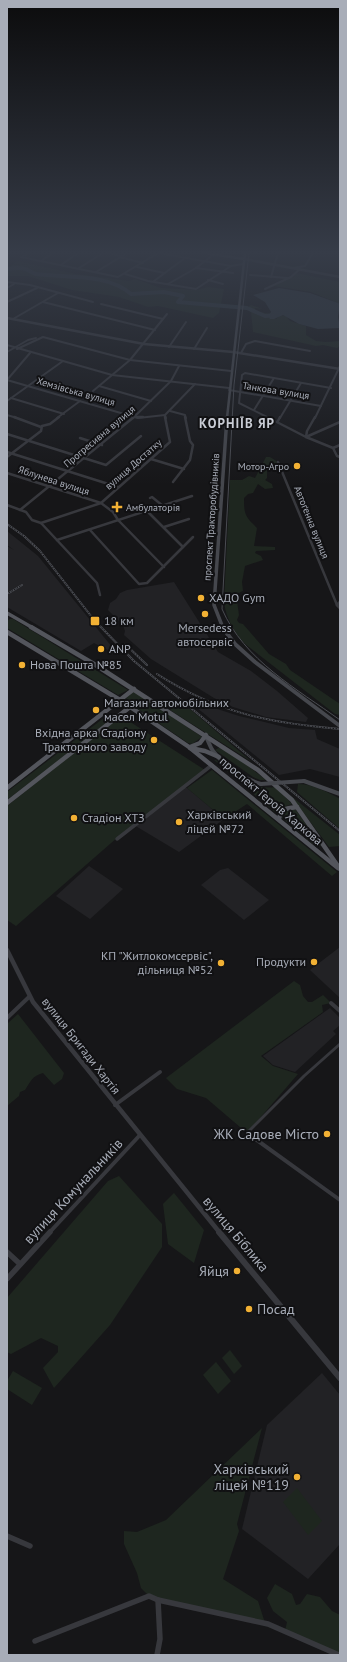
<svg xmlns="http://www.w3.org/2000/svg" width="347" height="1662" font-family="'PT Sans',sans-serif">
  <rect width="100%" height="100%" fill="#161618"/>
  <g fill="#222225">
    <path d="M7,531L38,556L112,647L108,650L94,643L81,651L7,607V546L14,550L7,545Z"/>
    <path d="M174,582L218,652L251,671L277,691L308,718L306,722L266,717L233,707L214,698L151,659L124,635L125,631L123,625L108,610L110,603L116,599L120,593L127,590Z"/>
    <path d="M202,704L239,716L289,728L315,730L317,739L340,749V777L310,769L279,775L196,707Z"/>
    <path d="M183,788H187L224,819L179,852L134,825Z"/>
    <path d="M89,866L123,889L90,919L56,896Z"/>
    <path d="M228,868L269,900L244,920L201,885L220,870Z"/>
    <path d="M340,947V998L310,970Z"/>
    <path d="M330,1008L340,1018V1025L333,1031L336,1034L295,1072L273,1065L263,1056Z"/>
    <path d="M322,1373L340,1395V1544L308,1579L242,1529L267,1425Z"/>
  </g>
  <g fill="#1e261f">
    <path d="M17,261L76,274L129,281L135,279L161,288L197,290L208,287L224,289L219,313L213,318L158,306L148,307L119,297L72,290L28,276H7V269L22,270L10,266Z"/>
    <path d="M296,273L340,282V304L311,292L274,286Z"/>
    <path d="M251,305L263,309L255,308V311L270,314L276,319L281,315L286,316L290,321L306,326V335L316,341L326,342L340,341V346L337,348L323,345L316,346L253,332L251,312L248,310L249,306Z"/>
    <path d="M266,457H270L278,462L281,472L277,470L274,467L267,470V478L265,480L272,484L273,488L265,489L258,484L253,493L248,494L244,498C244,515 245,516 257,528L254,546L275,547V550L256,551L255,553L261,556L263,560L245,566L242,582L243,591L236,594L239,615L237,620L239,623L243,624L269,654L286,664L290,670L340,704V715L335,714L245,644C234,632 226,618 224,602L230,480H242L249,476L255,478Z"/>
    <path d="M10,619H13L128,690L118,695L7,628V621Z"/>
    <path d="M132,692H136L202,737L192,744L188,743L125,700Z"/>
    <path d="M173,708L190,709L252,762L170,710Z"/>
    <path d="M109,714L113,716L112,719L7,800V792Z"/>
    <path d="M121,716L205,770L126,830L16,926L7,920V806Z"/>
    <path d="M222,746L266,780H260L253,777L215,750Z"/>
    <path d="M214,760H216C234,773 251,791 275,787L292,804L283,807L276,813Z"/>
    <path d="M212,770L337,872L332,876L247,804L224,819L187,788Z"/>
    <path d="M298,784C312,784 328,792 340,799V829L297,792Z"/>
    <path d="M291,796L340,835V846L329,847Z"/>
    <path d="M293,809L296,810L321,845L319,847L315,846L282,818L284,811Z"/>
    <path d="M294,981L300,985L303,996L308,1002H312L323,995L331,1003L322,1005L323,1012L261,1056L273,1066L298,1074L247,1133L206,1098L177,1089L166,1078Z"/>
    <path d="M18,1014L64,1073L62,1079L54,1085L43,1073C32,1076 31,1081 25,1090L20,1092L19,1096L7,1106V1024Z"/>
    <path d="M119,1176L162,1224V1247L110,1325L54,1388L43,1368L58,1352V1346L41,1338L11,1354L7,1352V1298L108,1181Z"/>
    <path d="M174,1193L204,1230L194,1263L168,1244L163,1204Z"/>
    <path d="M230,1350L242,1366L234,1374L222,1358Z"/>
    <path d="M216,1362L231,1381L218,1394L203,1375Z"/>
    <path d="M13,1371L42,1388L32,1405L7,1389V1381Z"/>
    <path d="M262,1428L237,1524L239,1531L223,1579L258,1601L265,1623L149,1596L141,1588L137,1573L124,1544V1531L137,1532L166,1520Z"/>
    <path d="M297,1488L322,1521L308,1535L283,1502Z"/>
    <path d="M275,1584L292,1594L296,1605L300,1604L307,1594L320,1597L332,1611L340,1615V1655L285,1631L287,1622L273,1611L267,1598Z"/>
  </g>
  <path fill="#2c353c" d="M279,288L310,293L338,303L340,304L338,317L340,328L318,329L299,324L283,315L274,319H270L268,316L271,312L265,302L253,295Z"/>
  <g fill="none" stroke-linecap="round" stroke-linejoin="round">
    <path stroke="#2c353c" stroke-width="4" d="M7,269C13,268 20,267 25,269C29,270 32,273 36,274C66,278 107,273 131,294L164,292L183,296L178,302L247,308L265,316L276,315"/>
    <path stroke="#37383d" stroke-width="3" d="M247,1133L304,1076L340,1044"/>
    <g stroke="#37383d" stroke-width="2">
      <path d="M107,253L122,256"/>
      <path d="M159,253L231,266"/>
      <path d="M21,257L118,277L158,253"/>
      <path d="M22,257L29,253"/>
      <path d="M119,257L143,263"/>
      <path d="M41,261L53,253"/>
      <path d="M61,265L78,253"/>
      <path d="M137,267L164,273"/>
      <path d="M79,268L103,253"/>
      <path d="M196,268L233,273"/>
      <path d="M293,268L305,266L313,253"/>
      <path d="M96,272L127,253"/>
      <path d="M125,274L148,281L196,289L231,266L243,264"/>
      <path d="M250,275L287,278"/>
      <path d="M271,277L278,253"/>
      <path d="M208,280L223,284"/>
      <path d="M154,281L185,258"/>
      <path d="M7,282L30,285L93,302"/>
      <path d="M168,284L196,268L214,254"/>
      <path d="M7,288L14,284"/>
      <path d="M265,289L291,277L300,269"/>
      <path d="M7,302L37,288"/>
      <path d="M43,302L155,330"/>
      <path d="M101,304L163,319"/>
      <path d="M13,319L58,293"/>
      <path d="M7,345L112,375L229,388"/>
      <path d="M169,347L186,322"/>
      <path d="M17,349L43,337L130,360L231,371"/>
      <path d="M194,349L207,328"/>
      <path d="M7,352L28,340L36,338"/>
      <path d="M241,353L246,344L255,341L310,351"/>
      <path d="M7,380L138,418L165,415"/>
      <path d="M7,380L30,353"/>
      <path d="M99,386L151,401"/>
      <path d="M229,390L321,406"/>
      <path d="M93,391L130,360L167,314"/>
      <path d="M11,398L64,414"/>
      <path d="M7,401L63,361"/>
      <path d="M340,401V404"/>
      <path d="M254,410L274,378"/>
      <path d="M170,411L185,415L186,418"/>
      <path d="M7,415L17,418"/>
      <path d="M57,418L80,401"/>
      <path d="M133,418L171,381L179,366"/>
      <path d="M166,418L165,415L195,384"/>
      <path d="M269,418L239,403L242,375L245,373L331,388"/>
      <path d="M280,418L301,383"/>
      <path d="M315,418L340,366"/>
    </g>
    <g stroke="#37383d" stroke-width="2.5">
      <path d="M14,417L41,427"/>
      <path d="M136,417H143"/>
      <path d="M267,417L306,437L333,448L337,456L340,457"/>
      <path d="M278,421L280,417"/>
      <path d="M7,434L106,465L141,436"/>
      <path d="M306,437L307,431L315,417"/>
      <path d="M306,437L340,422"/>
      <path d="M80,438L102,445"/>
      <path d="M333,448L340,445"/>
      <path d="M7,452L118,487"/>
      <path d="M7,457L41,431L42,426L50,424L59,417"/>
      <path d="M151,459L184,469"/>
      <path d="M278,462L337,605"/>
      <path d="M7,473L101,503L113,512L118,520L164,567"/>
      <path d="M173,482L190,460L193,445L190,441L185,417"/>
      <path d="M150,498L152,497L163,506"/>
      <path d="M7,505L26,512L32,520L41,523L97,583L100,595"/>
      <path d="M20,510L134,417"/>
      <path d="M147,511L183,547"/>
      <path d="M41,523L101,503L170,442L165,417"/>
      <path d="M164,527L189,519"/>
      <path d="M90,530L139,584L147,583L193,537"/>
      <path d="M57,540L192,496"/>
    </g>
    <path stroke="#37383d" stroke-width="3.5" d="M117,839L212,765"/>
    <g stroke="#37383d" stroke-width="4">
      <path d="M331,1003L340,1011"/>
      <path d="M7,1018L29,997"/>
      <path d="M115,1105L160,1072"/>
      <path d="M247,1133L340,1200"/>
      <path d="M49,1233L140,1135"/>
    </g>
    <g stroke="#37383d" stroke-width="5.5">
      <path d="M7,1252L20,1264"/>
      <path d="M7,1279L50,1232"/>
      <path d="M7,1536L30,1546"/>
      <path d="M35,1641L149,1596L158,1600L268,1624L339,1655"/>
      <path d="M157,1655L160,1639L158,1600"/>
    </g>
    <g stroke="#37383d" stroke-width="2.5">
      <path d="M244,259L340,277"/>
      <path d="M7,318L144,344L233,352L340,369"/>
    </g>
    <path stroke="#37383d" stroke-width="3" d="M340,602L337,605L340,608"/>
    <path stroke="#37383d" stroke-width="4.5" d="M7,950L33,1002L220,1233"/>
    <path stroke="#37383d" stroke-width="6" d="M219,1232L340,1378"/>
    <g stroke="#45474d" stroke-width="2.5">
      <path d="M205,253L244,259"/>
      <path d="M227,418L245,253"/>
    </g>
    <path stroke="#45474d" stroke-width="3.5" d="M223,628L214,605L227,417"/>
    <g stroke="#45474d" stroke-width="4">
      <path d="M222,627L235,644L255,662L340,726"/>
      <path d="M206,737C209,742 210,747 213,751C224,766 244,779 261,784"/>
      <path d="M304,781L340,794"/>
    </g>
    <path stroke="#53555c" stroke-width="3.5" d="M7,613L33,628"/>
    <g stroke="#53555c" stroke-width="4.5">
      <path d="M31,627L94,664L258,770L292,800L340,869"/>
      <path d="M7,632L120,700L189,747L338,868"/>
      <path d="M190,747L200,743L206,735"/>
      <path d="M190,748L205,751L219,757"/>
      <path d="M7,788L134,689"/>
      <path d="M7,803L130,707"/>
      <path d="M279,819C281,808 287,808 297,807"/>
    </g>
    <path stroke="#4a4c52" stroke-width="1" d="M249,253L234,385L222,609C244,660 297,689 340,720"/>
    <g stroke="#4a4c52" stroke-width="2">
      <g id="rail">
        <path d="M7,524L24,536L40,551L95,621L134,661L340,831"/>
        <path d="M9,593L22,585"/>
        <path d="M125,644L147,665"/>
        <path d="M157,674C218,713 269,723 340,729"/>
      </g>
    </g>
    <use href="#rail" stroke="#111113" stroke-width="1" stroke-dasharray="1.5" stroke-linecap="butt"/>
    <path stroke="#45474d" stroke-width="4" d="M261,784L304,781"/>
  </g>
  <linearGradient id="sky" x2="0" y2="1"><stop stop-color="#0c0c0d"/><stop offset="0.52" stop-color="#363c48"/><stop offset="1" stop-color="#363c48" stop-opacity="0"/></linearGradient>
  <rect width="347" height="485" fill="url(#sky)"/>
  <g fill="#f2b134" stroke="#111113" stroke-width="1.5">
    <circle cx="297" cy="466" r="4"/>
    <path d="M115 501h4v4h4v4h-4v4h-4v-4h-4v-4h4z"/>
    <circle cx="201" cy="598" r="4"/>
    <circle cx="205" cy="614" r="4"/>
    <rect x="90" y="616" width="10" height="10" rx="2"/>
    <circle cx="101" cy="649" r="4"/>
    <circle cx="22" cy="665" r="4"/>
    <circle cx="96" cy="710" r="4"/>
    <circle cx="154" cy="740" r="4"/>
    <circle cx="74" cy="818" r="4"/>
    <circle cx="179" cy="822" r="4"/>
    <circle cx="314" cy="962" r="4"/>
    <circle cx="221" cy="963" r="4"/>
    <circle cx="327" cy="1134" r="4"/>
    <circle cx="237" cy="1271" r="4"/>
    <circle cx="249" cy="1309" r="4"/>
    <circle cx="297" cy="1477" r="4"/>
  </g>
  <g text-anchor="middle" stroke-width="4" stroke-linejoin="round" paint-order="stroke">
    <g font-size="10" fill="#a8adb8" stroke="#111113">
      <text transform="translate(276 390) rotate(9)" y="4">Танкова вулиця</text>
      <text transform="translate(76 391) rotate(16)" y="4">Хемзівська вулиця</text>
      <text transform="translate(99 436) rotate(-40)" y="4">Прогресивна вулиця</text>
      <text transform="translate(133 464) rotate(-41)" y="4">вулиця Достатку</text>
      <text transform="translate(54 480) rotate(18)" y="4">Яблунева вулиця</text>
      <text transform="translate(211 517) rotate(-86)" y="4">проспект Тракторобудівників</text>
      <text transform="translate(312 522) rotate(68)" y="4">Автоґенна вулиця</text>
    </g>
    <g font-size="10" fill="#a8adb8" stroke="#111113" text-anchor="end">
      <text x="289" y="470">Мотор-Агро</text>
      <text x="126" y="511" text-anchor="start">Амбулаторія</text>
    </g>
    <g font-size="12" fill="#a8adb8" stroke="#111113" text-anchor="start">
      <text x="209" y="602">ХАДО Gym</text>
      <text x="104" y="625">18 км</text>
      <text x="205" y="632" text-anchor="middle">Mersedess<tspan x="205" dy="14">автосервіс</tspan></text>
      <text x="109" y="653">ANP</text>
      <text x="30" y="669">Нова Пошта №85</text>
      <text x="104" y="707">Магазин автомобільних<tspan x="104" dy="14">масел Motul</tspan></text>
      <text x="146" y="737" text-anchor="end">Вхідна арка Стадіону<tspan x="146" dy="14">Тракторного заводу</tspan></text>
      <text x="187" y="819">Харківський<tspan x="187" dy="14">ліцей №72</tspan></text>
      <text x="82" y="822">Стадіон ХТЗ</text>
      <text x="213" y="960" text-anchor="end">КП "Житлокомсервіс",<tspan x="213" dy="14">дільниця №52</tspan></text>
      <text x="306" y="966" text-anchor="end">Продукти</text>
    </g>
    <g font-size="12" fill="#a8adb8" stroke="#111113">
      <text transform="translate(271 801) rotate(40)" y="4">проспект Героїв Харкова</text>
      <text transform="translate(81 1046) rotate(52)" y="4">вулиця Бригади Хартія</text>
    </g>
    <g font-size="13" font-weight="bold" letter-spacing="1" fill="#c9ccd4" stroke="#111113">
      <text x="237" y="428">КОРНІЇВ ЯР</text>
    </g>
    <g font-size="14" fill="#a8adb8" stroke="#111113" text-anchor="end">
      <text x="319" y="1139">ЖК Садове Місто</text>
      <text x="229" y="1276">Яйця</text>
      <text x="257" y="1314" text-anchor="start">Посад</text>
      <text x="289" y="1474">Харківський<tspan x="289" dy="16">ліцей №119</tspan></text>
    </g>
    <g font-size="14" fill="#a8adb8" stroke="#111113">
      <text transform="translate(73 1191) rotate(-47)" y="5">вулиця Комунальників</text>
      <text transform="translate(236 1234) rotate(50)" y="5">вулиця Біблика</text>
    </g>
  </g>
  <rect width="347" height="1662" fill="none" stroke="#a8adb8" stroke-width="16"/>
</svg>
